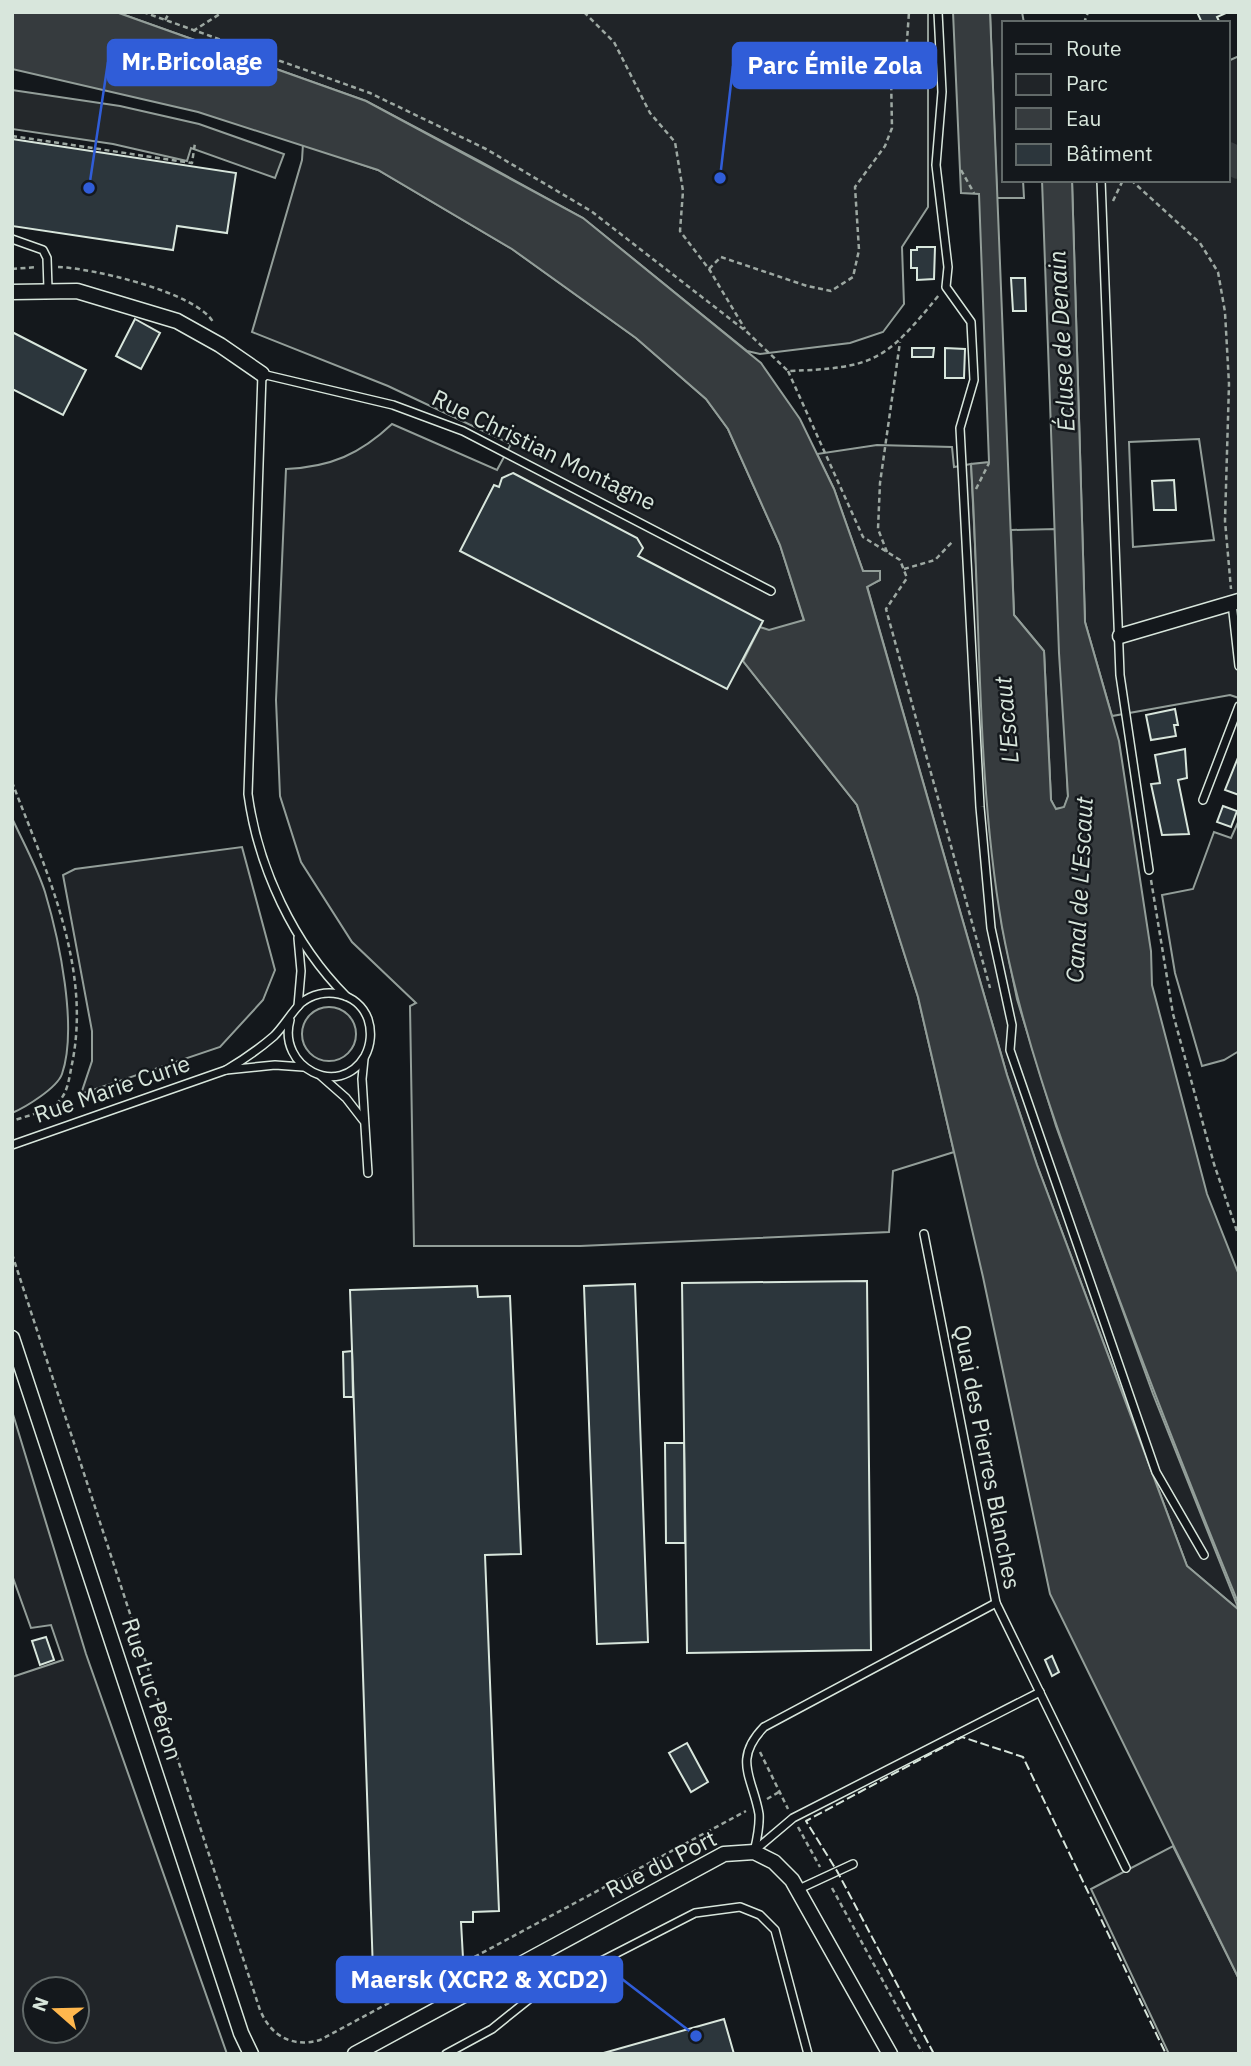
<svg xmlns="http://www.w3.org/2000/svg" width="1251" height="2066" font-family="'IBM Plex Sans',sans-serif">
  <rect width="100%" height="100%" fill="#14181c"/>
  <g fill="#202428" stroke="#939e99" stroke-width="2" fill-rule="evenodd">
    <path d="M116,12H928V207L902,247L904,304L883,332L850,343L760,354L747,351L583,218L481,162L366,101Z"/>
    <path d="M990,12H1022L1024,23H1004V180H1023L1024,198H997Z"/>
    <path d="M1239,56V698L1230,695L1112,716L1085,622L1072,180H1228V61ZM1199,439L1214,540L1133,547L1129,442Z"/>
    <path d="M303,144L378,170L512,249L636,338L706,399L728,429L780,545L804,621L769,631L743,661L857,805L918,997L954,1152L893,1171L889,1232L580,1246H414L410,1006L416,1003L352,942L301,862L280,796L276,700L286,469C331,467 360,454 392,424L497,470L511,444L388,386L252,332L302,160Z"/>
    <path d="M877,445L952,447L954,467L971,464L989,826L1002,925L1017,999L1056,1126L1153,1394L1239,1610L1187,1566L1037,1165L1007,1075L867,586L880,580V571H863L834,489L817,454Z"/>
    <path d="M1056,529L1068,797L1064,808L1055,809L1051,800L1044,651L1014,615L1011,530Z"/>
    <path d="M12,818C23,842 37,867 45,892C59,939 78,1027 62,1074C57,1088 26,1107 12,1113Z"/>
    <path d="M1239,820V1051L1224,1060L1202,1066L1175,973L1162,895L1193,889L1214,832L1231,838Z"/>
    <path d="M242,847L275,970L263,1000L220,1047L81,1094L92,1061V1031L63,875L75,869Z"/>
    <circle cx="329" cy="1034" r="27"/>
    <path d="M12,1411L86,1654L227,2054H12V1677L63,1660L51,1625L31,1628L12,1575ZM35,1989H77V2031H35Z"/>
    <path d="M1173,1846L1239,1979V2054H1169L1091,1889Z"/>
  </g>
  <path fill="#24282b" stroke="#939e99" stroke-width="2" d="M12,90L120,106L199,124L284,154L275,178L191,148L187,161L113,144L12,129Z"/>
  <g fill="#363b3e" stroke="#939e99" stroke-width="2">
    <path d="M12,12H116L366,101L583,218L761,363L800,419L834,489L863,571H880V580L867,587L1007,1075L1037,1165L1187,1566L1239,1610V1979L1050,1594L983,1277L918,997L857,805L743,661L760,627L769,630L804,620L780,545L728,429L706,399L636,338L512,249L378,170L198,112L12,69Z"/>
    <path d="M953,12H990L1014,615L1044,651L1051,800L1056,809L1064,807L1068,796L1059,653L1042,180H1072L1085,622L1119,741L1151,951L1152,985L1207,1194L1239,1275V1605C1188,1480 1139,1355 1093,1228C1057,1129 1021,1030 1002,927C976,775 981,618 971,464L989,462L979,194L961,193Z"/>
  </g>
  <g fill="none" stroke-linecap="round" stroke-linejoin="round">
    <path stroke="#363b3e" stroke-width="30" d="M1228,157L1239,164"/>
  </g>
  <g fill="#2c363c" stroke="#d8e6dc" stroke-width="2">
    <path d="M1197,12H1228L1217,17L1220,23H1202Z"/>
    <path d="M12,139L236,173L227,233L177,226L173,250L12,226Z"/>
    <path d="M917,247H935L934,279L917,280V268H911V250H917Z"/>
    <path d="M1011,278H1025L1026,311H1013Z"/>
    <path d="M135,319L160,333L141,369L116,356Z"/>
    <path d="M12,332L86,370L63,415L12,389Z"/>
    <path d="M912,348H934L933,357H912Z"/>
    <path d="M945,348L965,349L964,378H945Z"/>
    <path d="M513,473L637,538L643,548L638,556L763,621L727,689L460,551L494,485L499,487L502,478Z"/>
    <path d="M1174,480L1176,510H1154L1152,481Z"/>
    <path d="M1175,709L1178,725H1174L1176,736L1151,740L1146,715Z"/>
    <path d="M1185,749L1187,778L1178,780L1189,834L1162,835L1151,784L1160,783L1155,755Z"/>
    <path d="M1239,755V795L1225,790Z"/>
    <path d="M1223,806L1237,811L1231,827L1217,822Z"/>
    <path d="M867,1281L871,1650L687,1653L682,1283Z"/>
    <path d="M635,1284L648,1642L597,1644L584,1286Z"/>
    <path d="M477,1286L478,1297L510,1296L521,1554L485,1555L499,1911L473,1912V1922H461L463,1958H446V1970L373,1972L350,1290Z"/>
    <path d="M352,1351L353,1397H344L343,1352Z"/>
    <path d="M665,1443H684L685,1543H666Z"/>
    <path d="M46,1637L54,1660L40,1665L32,1641Z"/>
    <path d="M1052,1656L1059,1672L1052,1676L1045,1660Z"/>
    <path d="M687,1743L708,1782L691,1792L669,1753Z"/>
    <path d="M724,2019L734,2054H600Z"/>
  </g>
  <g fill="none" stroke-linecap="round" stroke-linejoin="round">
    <g stroke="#d8e6dc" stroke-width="10">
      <g id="service">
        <path d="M938,12L942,92L936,165L948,267L946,287L971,322L974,380L960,428L980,807L991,928L1012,1025L1010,1050L1156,1472L1204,1555"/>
        <path d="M1101,180L1120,675L1149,870"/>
        <path d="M12,239L43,250L47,258L48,289"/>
        <path d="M1232,603L1239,666"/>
        <path d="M1203,800L1239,706"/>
        <path d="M298,938L301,971L298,1006"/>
        <path d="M346,996C294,944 258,868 248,794L262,374L393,405L463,431L771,591"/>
        <path d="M364,1059L362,1079L368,1173"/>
        <path d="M226,1070C243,1060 259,1049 274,1036C284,1026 291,1013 301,1003C323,985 358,992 368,1019C372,1031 371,1045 365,1056C339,1100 277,1067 290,1020"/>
        <path d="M321,1076L346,1098L363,1120"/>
        <path d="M12,1145L226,1070L275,1065L303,1067"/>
        <path d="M924,1234L996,1603L1126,1868"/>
        <path d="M754,1851L793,1818L1040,1692"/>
        <path d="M754,1852C757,1839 760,1827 759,1814C753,1778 732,1760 764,1727L996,1603"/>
        <path d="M799,1889L853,1864"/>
        <path d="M446,2054L492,2029L533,1996L695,1913L740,1907L760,1915L775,1930L808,2054"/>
      </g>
    </g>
    <g stroke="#d8e6dc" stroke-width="17">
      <g id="minor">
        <path d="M12,292L77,291L177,321L220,345L262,374"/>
        <path d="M1120,636L1239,601"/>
        <path d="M12,1338L241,2033L251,2054"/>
        <path d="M355,2054L724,1854L754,1852L774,1862L792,1880L890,2054"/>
      </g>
    </g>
    <g stroke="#9da8a2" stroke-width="2.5" stroke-dasharray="5 3.5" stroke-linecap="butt">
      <path d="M143,12L370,93L486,149L591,211L747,332L788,371C875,368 885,361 939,295"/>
      <path d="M584,12L614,42L650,113L675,142L683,191L680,231L709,269L745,329"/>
      <path d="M165,20L170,12"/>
      <path d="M1084,23L1088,12"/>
      <path d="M193,31L223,12"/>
      <path d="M12,136L192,163L195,143"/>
      <path d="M961,170L974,193"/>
      <path d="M1131,180L1200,243L1218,272L1225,312L1229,384L1225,521L1231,589"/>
      <path d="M1113,201L1123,180"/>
      <path d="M58,267C91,268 196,292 213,322"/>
      <path d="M12,269L37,267"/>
      <path d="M709,269L721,257L807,286L831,291L853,277L859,250L855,187L885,146L892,128L891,75L906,55L909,12"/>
      <path d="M788,371L863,537L900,560L907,578L886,609L990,988"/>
      <path d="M976,489L989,463"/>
      <path d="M887,552L878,529L880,483L900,342"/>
      <path d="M904,569L935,560L953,541"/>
      <path d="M12,782C46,871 92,967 72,1064C69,1078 68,1094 57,1103C46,1112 26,1116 12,1121"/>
      <path d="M1151,880L1173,1014L1214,1164L1239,1237"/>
      <path d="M12,1254L260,2010C271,2036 292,2048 320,2040L746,1811"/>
      <path d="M760,1752L788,1809"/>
      <path d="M767,1799L779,1792"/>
      <path d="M798,1827L820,1867"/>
      <path d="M832,1888L923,2054"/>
    </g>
    <use href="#service" stroke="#14181c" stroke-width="7"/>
    <use href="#minor" stroke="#14181c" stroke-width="14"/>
    <path stroke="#d8e6dc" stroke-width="2" stroke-dasharray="9 3.5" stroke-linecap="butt" d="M934,2054L837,1871L806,1821L962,1737L1023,1757L1166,2054"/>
  </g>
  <g text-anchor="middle" stroke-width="5" stroke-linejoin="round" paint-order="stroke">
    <g font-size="23" fill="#d8e6dc" stroke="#14181c">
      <text transform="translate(544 450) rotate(26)" y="8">Rue Christian Montagne</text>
      <text transform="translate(112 1089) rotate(-19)" y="8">Rue Marie Curie</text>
      <text transform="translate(987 1457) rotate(79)" y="8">Quai des Pierres Blanches</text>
      <text transform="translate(152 1689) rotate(72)" y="8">Rue Luc Péron</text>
      <text transform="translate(661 1864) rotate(-27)" y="8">Rue du Port</text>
    </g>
    <g font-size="24" font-style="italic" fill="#d8e6dc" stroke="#14181c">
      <text transform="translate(1062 341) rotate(-93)" y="8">Écluse de Denain</text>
      <text transform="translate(1007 720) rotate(-95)" y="8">L'Escaut</text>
      <text transform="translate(1080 890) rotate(-87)" y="8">Canal de L'Escaut</text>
    </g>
  </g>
  <path fill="none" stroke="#305dd8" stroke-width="2.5" d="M89 188L108 62M720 178L733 66M696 2036L622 1979"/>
  <g fill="#305dd8" stroke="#14181c" stroke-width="2.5">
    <circle cx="89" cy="188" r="7"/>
    <circle cx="720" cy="178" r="7"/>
    <circle cx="696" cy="2036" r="7"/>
  </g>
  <g fill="#305dd8" stroke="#305dd8" stroke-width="2.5">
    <rect x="108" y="40" width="168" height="45" rx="7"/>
    <rect x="733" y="43" width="203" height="45" rx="7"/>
    <rect x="337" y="1957" width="285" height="45" rx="7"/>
  </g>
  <g font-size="24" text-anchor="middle" font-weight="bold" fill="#fff">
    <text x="192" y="70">Mr.Bricolage</text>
    <text x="835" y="74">Parc Émile Zola</text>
    <text x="479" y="1988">Maersk (XCR2 &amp; XCD2)</text>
  </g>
  <rect width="1251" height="2066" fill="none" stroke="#d8e6dc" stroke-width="28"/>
  <rect x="1002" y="21" width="228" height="161" fill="#14181c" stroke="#626a69" stroke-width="2"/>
  <rect x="1016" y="44" width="35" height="10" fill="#14181c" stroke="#626a69" stroke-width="2"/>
  <text x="1066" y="56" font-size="21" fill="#d8e6dc">Route</text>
  <rect x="1016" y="74" width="35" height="21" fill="#202428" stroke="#626a69" stroke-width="2"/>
  <text x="1066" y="91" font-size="21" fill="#d8e6dc">Parc</text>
  <rect x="1016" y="108" width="35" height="21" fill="#363b3e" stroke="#626a69" stroke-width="2"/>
  <text x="1066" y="126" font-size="21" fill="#d8e6dc">Eau</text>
  <rect x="1016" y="144" width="35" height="21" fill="#2c363c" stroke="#626a69" stroke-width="2"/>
  <text x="1066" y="161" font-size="21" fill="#d8e6dc">Bâtiment</text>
  <g transform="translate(56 2010) rotate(290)"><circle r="33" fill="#14181c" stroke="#626a69" stroke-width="2"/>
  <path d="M0-5L12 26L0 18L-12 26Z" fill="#ffb74d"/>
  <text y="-10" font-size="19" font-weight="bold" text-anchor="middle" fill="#d8e6dc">N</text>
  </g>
</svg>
